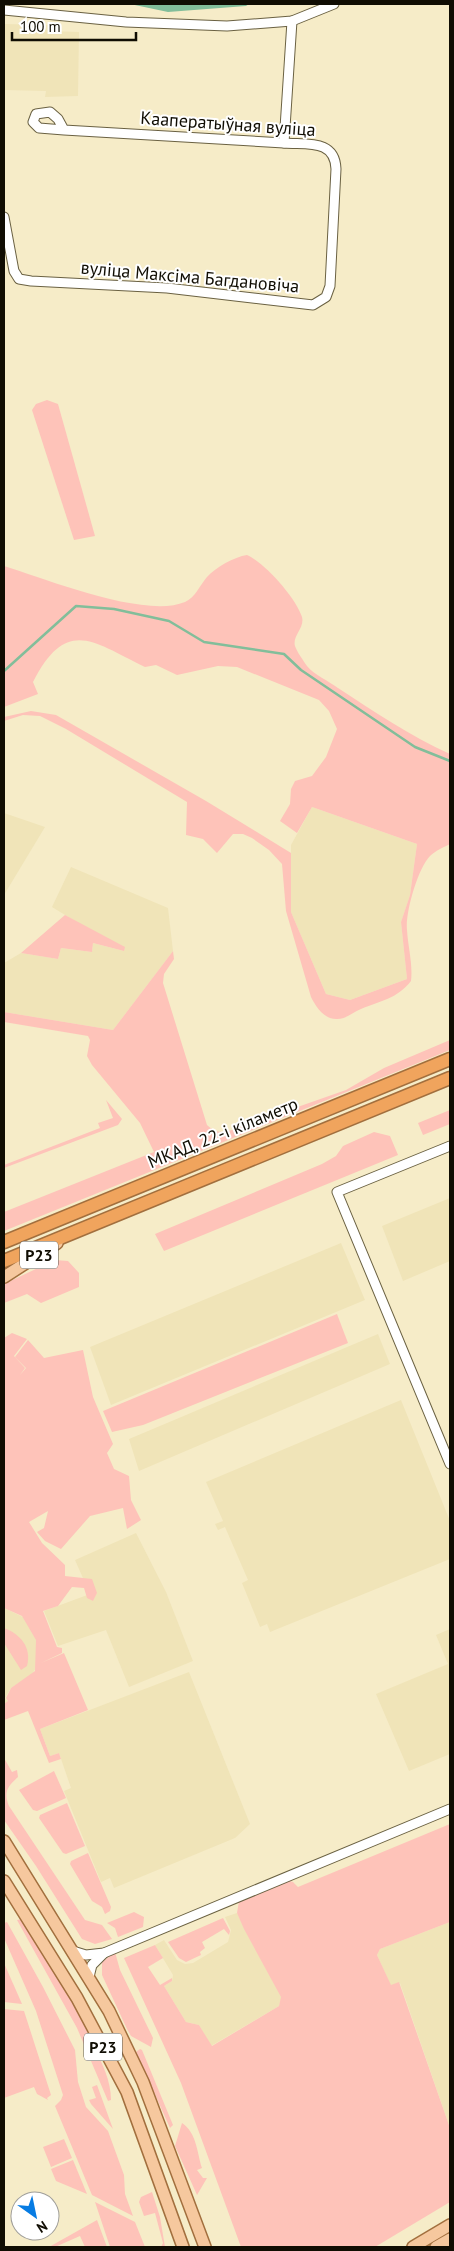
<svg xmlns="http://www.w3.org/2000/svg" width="454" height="2251" font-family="'PT Sans',sans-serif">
  <rect width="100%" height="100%" fill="#f6ecc8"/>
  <g fill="#f0e4b8">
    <path d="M4,24L50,25V31L79,32L78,96L45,97L46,91L4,90Z"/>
    <path d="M312,807L417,844L410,895L401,922L407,979L350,1000L326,994L291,912V845Z"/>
    <path d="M4,813L45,827L4,895Z"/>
    <path d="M71,867L168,908L173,951L113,1030L4,1012V963L21,953L58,959L61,948L92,952L93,943L124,951L52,907Z"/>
    <path d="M450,1198V1261L403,1281L382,1226Z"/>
    <path d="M341,1243L365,1300L111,1405L90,1347Z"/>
    <path d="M378,1334L390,1364L139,1471L129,1439Z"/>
    <path d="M401,1400L450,1521V1559L270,1632L267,1624L260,1627L242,1583L248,1580L225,1527L218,1530L215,1524L223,1521L206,1482Z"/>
    <path d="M136,1533L166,1592L193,1661L129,1687L106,1630L58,1646L44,1611L90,1594L75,1560Z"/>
    <path d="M4,1608L23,1617L36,1638L37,1667L31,1675L11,1688L5,1698L8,1701L4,1704Z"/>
    <path d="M450,1629V1754L409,1771L376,1694L448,1664L436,1635Z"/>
    <path d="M189,1672L250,1824L235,1838L114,1888L110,1878L101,1882L64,1791L71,1788L59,1753L50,1756L40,1729Z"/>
    <path d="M237,1913L282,1997L279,2006L211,2046L199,2025L186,2022L164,1986L172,1981L173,1975L155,1945L164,1940L177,1960L185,1964L193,1963L228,1942L231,1930L225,1917Z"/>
    <path d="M450,1922V2128L400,1983L391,1986L377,1955L380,1949Z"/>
  </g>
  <g fill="#fec3b9">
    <path d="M47,400L58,404L95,536L74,540L32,410L36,404Z"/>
    <path d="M247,555C265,563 296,598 302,617C305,628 292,636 295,646C297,652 303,660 307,666C314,675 329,681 338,688C375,712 410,736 450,754V844C444,847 435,851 430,856C418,868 405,913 407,930C408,947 413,964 411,981C397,999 380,1001 361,1009C353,1012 345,1020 336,1019C324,1019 316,1007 311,997L286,911L282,864L269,850L252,838L243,834H233L217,853L203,839L186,835L187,802L66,729L40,716L23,715L4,721V717L31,711L56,715L206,801L291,853V912L326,994L350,1000L407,979L401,922L410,895L417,844L312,807L297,833L280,821L290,804L291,789L295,781L312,776L326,757L337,729L329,711L319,700L237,667L218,666L177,675L156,665L145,667C93,642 67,616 33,682L38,694L4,707V566C46,579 145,619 185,602C195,598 200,585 207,577C216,567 234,557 247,555Z"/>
    <path d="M65,915L125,947L124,951L93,943L92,952L61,948L58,959L21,953Z"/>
    <path d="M173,951L174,959L164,974L163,983L207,1125C216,1133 221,1133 232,1130L346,1090L384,1068L450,1040V1050L4,1231V1212L154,1152L140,1123L92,1065L87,1056L90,1040L88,1036L4,1022V1012L113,1030Z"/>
    <path d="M106,1100L122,1119L118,1125L4,1168V1165L100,1128L98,1123L113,1118Z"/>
    <path d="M450,1110V1124L423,1135L418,1123Z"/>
    <path d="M374,1132L390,1136L398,1155L164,1251L155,1234L322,1164L336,1156L343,1146Z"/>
    <path d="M55,1260L68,1261L79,1273V1287L41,1303L27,1294L4,1303V1284Z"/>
    <path d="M337,1314L348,1343L143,1425L112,1432L103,1411Z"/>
    <path d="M12,1333L27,1339L14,1356L25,1368L20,1375L26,1368L15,1357L28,1340L44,1358L83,1350L93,1397L113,1444L107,1453L114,1469L129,1476L131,1500L141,1520L127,1529L123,1508L90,1516L61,1549L45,1541L37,1532L44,1528L48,1511L29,1522L42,1543L65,1565V1576L92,1579L97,1593L93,1601L87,1598L84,1588L72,1587L58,1606L43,1611L57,1647L62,1648V1653L41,1663L64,1653L88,1710L40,1729L50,1756L59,1753L61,1759L49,1763L28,1711L4,1720V1704L8,1701L6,1698L11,1688L35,1671L36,1640L22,1616L4,1608V1338Z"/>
    <path d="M4,1628C20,1634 32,1647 27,1666L21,1670L4,1643Z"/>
    <path d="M4,1758L12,1772L17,1770L18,1777C8,1786 3,1792 9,1806L85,1920L102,1925L112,1939L95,1944L82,1939L36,1866L4,1820Z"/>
    <path d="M54,1771L66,1798L37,1811L33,1810L19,1790Z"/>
    <path d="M67,1803L85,1846L66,1854L63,1853L39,1818L40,1815Z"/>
    <path d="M450,1824V1922L380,1949L377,1955L391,1985L399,1982L450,2128V2202L375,2247H241L181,2083L124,1958L155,1945L163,1958L148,1967L160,1985L172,1978V1981L164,1986L186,2022L199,2025L212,2046L279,2006L281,1997L244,1929L237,1913L239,1901L287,1880L293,1882L298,1887Z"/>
    <path d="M88,1853L111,1907L110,1911L105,1914L102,1907L92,1901L70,1864L71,1861Z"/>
    <path d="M134,1912L144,1917L143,1927L118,1937L115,1928L107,1923Z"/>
    <path d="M223,1918L230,1931L229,1935L224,1929L202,1942L205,1948L200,1952L201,1955L186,1962L179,1958L168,1942Z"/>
    <path d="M22,1919C48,1961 74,2001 94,2046C102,2064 111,2080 111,2100L108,2101L77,2028L17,1920Z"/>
    <path d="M7,1922L43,1987L75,2050L78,2082L86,2107L108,2131L124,2175L125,2194L133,2216L92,2195L55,2106L61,2100L63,2095L36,2011L4,1938V1923Z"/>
    <path d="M115,1952L120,1970L153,2038L151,2047L131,2036L127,2029L102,1975V1962Z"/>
    <path d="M4,1963L22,2004L4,2002Z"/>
    <path d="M4,2009L24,2011L51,2095L47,2098L48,2100L37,2094L34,2087L4,2098Z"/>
    <path d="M140,2049L142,2050L173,2125L170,2128L136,2052Z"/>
    <path d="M97,2085L113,2129L91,2104L89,2100L96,2098L92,2087Z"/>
    <path d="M182,2123C197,2133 197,2153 202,2168L197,2170L203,2178H207L197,2195L175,2146Z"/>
    <path d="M64,2139L72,2158L51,2167L43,2147Z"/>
    <path d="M73,2160L87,2194L56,2181L51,2169Z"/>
    <path d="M152,2192L160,2217L165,2247H161L163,2243L155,2213L144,2216L139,2202L141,2197Z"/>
    <path d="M95,2202L135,2222L145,2247H110Z"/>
    <path d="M97,2220L107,2247H85L80,2236L55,2247H49Z"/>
  </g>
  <path fill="#82be9a" d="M130,4H249L246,6L168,12Z"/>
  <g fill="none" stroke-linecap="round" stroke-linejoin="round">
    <path stroke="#82be9a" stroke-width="2.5" d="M4,671L76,606L114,609L169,621L204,642L284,654L301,670L415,747L450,761"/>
    <g stroke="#6a6142" stroke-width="11">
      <g id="minor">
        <path d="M4,10L126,22L227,26L292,21L334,4"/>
        <path d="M284,143L292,21"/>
        <path d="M4,217L14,271L19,279L31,281L167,288L313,305L326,297L330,286L336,169C335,139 307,145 284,143L64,130L39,128L33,122L36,114L50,112L58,119L64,130"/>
        <path d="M450,1146L337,1192L450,1464"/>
        <path d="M73,1951L86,1955L104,1953L450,1809"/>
        <path d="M89,1977L92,1965L104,1953"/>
      </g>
    </g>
    <g stroke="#a26f3e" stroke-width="14">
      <g id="major">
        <path d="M4,1277L57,1243"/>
        <path d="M4,1841L109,2011L143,2082L205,2247"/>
        <path d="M4,1881L77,1998L127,2092L183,2247"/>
        <path d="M413,2247L450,2225"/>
        <path d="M436,2247L450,2239"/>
      </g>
    </g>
    <g stroke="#a26f3e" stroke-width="15">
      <g id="highway">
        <path d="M4,1242L450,1059"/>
        <path d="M4,1261L450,1078"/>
      </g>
    </g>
    <use href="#minor" stroke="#fff" stroke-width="9"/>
    <use href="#major" stroke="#f6c89e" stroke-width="11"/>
    <use href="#highway" stroke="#f0a45d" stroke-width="12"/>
  </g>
  <g text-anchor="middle" stroke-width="4" stroke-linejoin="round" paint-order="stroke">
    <g fill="#fff" stroke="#58564f" stroke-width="1">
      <rect x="20" y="1241.5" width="38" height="27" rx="4"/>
      <rect x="84" y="2033.5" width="38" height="27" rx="4"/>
    </g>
    <g font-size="16" font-weight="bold" fill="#100d03">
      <text x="39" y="1261">Р23</text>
      <text x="103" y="2053">Р23</text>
    </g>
    <g font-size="18" fill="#100d03" stroke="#fff">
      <text transform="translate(228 124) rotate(4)" y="6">Кааператыўная вуліца</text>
      <text transform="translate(190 277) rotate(5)" y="6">вуліца Максіма Багдановіча</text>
      <text transform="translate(223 1133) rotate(-22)" y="6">МКАД, 22-і кіламетр</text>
    </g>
  </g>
  <rect width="454" height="2251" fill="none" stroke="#100d03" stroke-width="10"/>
  <g transform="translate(35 2216) rotate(147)"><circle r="24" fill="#ffffff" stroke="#9f9e9a"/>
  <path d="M0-4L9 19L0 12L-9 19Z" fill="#077ce3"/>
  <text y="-8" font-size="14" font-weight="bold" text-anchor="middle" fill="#100d03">N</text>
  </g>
  <path d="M12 32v8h124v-8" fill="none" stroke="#100d03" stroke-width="2.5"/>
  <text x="20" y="32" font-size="15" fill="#100d03" stroke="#ffffff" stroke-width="4" paint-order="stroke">100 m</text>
</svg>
